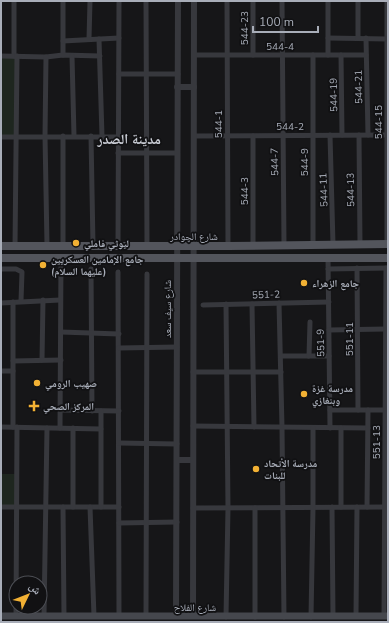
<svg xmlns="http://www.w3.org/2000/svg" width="389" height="623" font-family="'Nunito Sans','Noto Naskh Arabic',sans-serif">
  <rect width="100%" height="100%" fill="#161618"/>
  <g fill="#1e261f">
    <rect x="1" y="57" width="14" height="80"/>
    <path d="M1,474H16L15,507H1Z"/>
  </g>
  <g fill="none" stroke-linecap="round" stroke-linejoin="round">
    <g stroke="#37383d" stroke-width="5">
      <path d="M14,1V56"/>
      <path d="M63,1V55"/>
      <path d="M146,1L147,246"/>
      <path d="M227,1L228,246"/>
      <path d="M253,1V55"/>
      <path d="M282,1L284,245"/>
      <path d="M387,1V244"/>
      <path d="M328,38L387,39"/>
      <path d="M358,38V1"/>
      <path d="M366,38L368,135"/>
      <path d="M89,39L90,1"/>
      <path d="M99,39L102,136"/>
      <path d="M63,41L119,38"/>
      <path d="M194,55H366"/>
      <path d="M313,55V245"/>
      <path d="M328,55V1"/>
      <path d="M341,55L342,135"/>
      <path d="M1,56L46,57L63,55L100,56"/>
      <path d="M72,56L74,136"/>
      <path d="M46,57L45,136L47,245"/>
      <path d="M119,74H178"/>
      <path d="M330,135L333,244"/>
      <path d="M359,135L360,244"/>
      <path d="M91,136L93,245"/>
      <path d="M194,136L387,135"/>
      <path d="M253,136V246"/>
      <path d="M1,137H118"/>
      <path d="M118,153H177"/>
      <path d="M63,245V136"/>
      <path d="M15,246L17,56"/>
      <path d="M118,246L119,1"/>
      <path d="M328,258L330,428"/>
      <path d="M357,268L358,410"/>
      <path d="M1,269H16L22,272L21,301"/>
      <path d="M91,269L92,411"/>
      <path d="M328,269L388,268"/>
      <path d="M118,272L119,616"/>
      <path d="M1,303L60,300"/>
      <path d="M279,303L282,427L284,617"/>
      <path d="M226,304L228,508L226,617"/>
      <path d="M252,304L254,427"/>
      <path d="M203,305L329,302"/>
      <path d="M329,330L386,329"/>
      <path d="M61,332L119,334"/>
      <path d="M119,348L177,347"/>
      <path d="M281,356H329"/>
      <path d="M309,356L310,322"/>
      <path d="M42,360L43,300"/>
      <path d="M13,361L61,360"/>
      <path d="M1,371H13"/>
      <path d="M193,372H281"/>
      <path d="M60,410L119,411"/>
      <path d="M330,410H385"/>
      <path d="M193,426L368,428"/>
      <path d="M1,427L101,429"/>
      <path d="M13,427V302"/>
      <path d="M60,428L61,258"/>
      <path d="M341,428V507"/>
      <path d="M119,443L177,444"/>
      <path d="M1,507H119"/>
      <path d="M63,507L64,616"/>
      <path d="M73,507V428"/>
      <path d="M90,507L94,616"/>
      <path d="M101,507V411"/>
      <path d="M332,507L333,616"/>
      <path d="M367,507L368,410"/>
      <path d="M193,508L385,507"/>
      <path d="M119,523L177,522"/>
      <path d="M16,616L17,427"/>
      <path d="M44,616L47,428"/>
      <path d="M146,616L147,274"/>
      <path d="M356,616L357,507"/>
      <path d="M384,616L386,268"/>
      <path d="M255,617V508"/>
      <path d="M311,617L313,508V428"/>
    </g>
    <g stroke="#37383d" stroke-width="6">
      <path d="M177,87H194"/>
      <path d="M177,460H193"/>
      <path d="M176,616L178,1"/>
      <path d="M193,616L194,1"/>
    </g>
    <path stroke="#45474d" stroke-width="7" d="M1,616H388"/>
    <g stroke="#53555c" stroke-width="8">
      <path d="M1,246H228L388,244"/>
      <path d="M1,258H388"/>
    </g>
  </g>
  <g fill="#f2b134" stroke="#111113" stroke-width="1.5">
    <circle cx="76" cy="243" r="4"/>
    <circle cx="43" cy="265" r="4"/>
    <circle cx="304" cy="283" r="4"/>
    <circle cx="37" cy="383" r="4"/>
    <circle cx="304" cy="394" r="4"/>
    <path d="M32 400h4v4h4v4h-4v4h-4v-4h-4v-4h4z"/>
    <circle cx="256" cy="469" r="4"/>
  </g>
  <g text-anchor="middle" stroke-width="3.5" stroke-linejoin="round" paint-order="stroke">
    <g font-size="10" fill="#a8adb8" stroke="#111113">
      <text transform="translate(244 28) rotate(-90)" y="4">544-23</text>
      <text x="280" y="50">544-4</text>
      <text transform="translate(358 87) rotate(-91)" y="4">544-21</text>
      <text transform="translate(333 95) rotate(-91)" y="4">544-19</text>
      <text transform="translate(378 122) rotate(-90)" y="4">544-15</text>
      <text transform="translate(218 124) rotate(-90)" y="4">544-1</text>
      <text x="290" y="130">544-2</text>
      <text transform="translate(274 162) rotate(-91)" y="4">544-7</text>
      <text transform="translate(304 162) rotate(-90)" y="4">544-9</text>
      <text transform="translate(323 190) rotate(-92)" y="4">544-11</text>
      <text transform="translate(350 190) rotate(-91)" y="4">544-13</text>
      <text transform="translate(244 191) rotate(-90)" y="4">544-3</text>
      <text x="194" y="240">شارع الچوادر</text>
      <text transform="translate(266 294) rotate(-2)" y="4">551-2</text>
      <text transform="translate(167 309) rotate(-90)" y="4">شارع سيف سعد</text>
      <text transform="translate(349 339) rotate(-90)" y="4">551-11</text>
      <text transform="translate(320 343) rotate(-91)" y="4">551-9</text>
      <text transform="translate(376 442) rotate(-90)" y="4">551-13</text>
      <text x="195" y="611">شارع الفلاح</text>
    </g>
    <g font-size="10" font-weight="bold" fill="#a8adb8" stroke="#111113" text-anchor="start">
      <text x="84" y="247">ليوثي فاملي</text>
      <text x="51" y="263">جامع الإمامين العسكريين<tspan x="51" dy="12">(عليهما السلام)</tspan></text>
      <text x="312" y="287">جامع الزهراء</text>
      <text x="45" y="387">صهيب الرومي</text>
      <text x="312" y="392">مدرسة غزة<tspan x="312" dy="12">وبنغازي</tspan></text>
      <text x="43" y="410">المركز الصحي</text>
      <text x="264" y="467">مدرسة الأتحاد<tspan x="264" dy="12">للبنات</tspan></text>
    </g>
    <g font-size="14" font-weight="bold" fill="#c9ccd4" stroke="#111113">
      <text x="129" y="144">مدينة الصدر</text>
    </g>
  </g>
  <rect width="389" height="623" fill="none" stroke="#a8adb8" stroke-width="4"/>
  <g transform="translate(28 595) rotate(47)"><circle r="19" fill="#111113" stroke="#4d4f55"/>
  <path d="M0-3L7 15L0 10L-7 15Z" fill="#f2b134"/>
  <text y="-6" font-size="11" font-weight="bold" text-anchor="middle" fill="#a8adb8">ش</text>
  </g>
  <path d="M253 26v6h65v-6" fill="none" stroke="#a8adb8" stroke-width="2"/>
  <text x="259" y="26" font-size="12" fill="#a8adb8" stroke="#111113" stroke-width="3" paint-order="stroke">100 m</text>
</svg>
